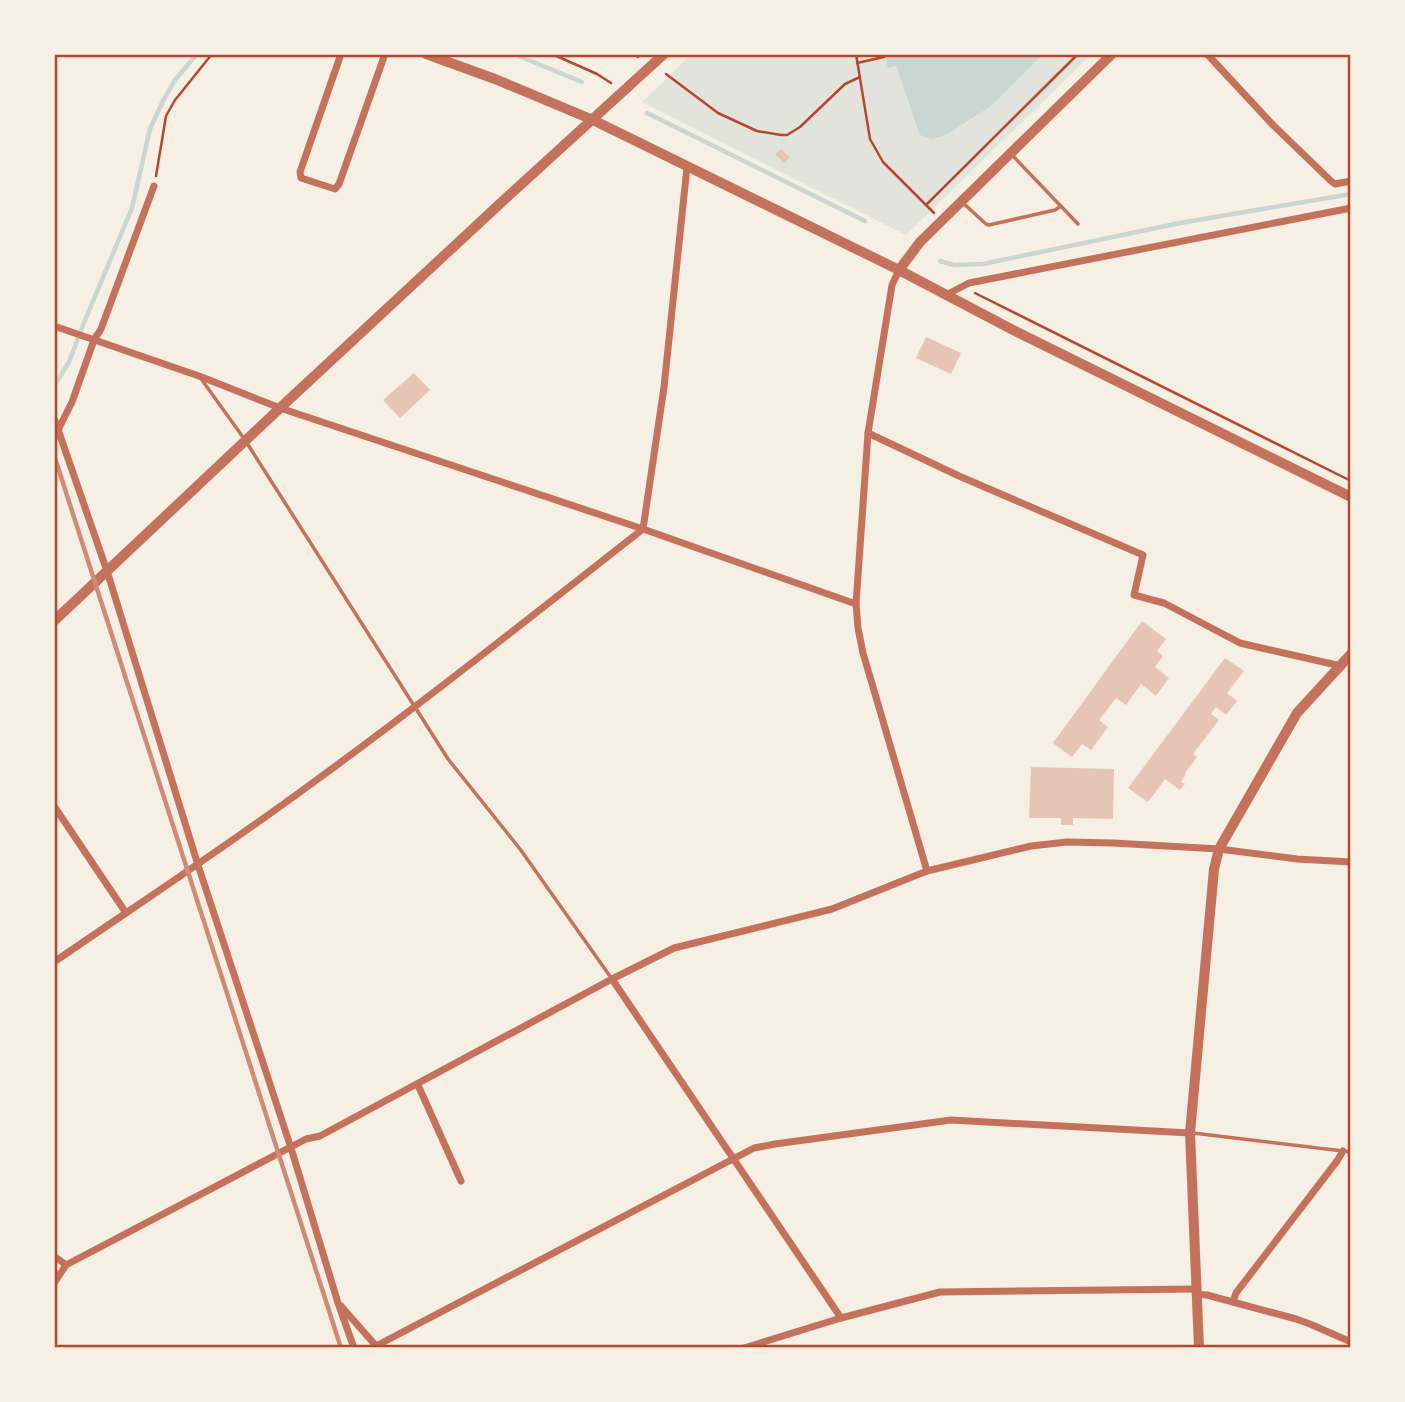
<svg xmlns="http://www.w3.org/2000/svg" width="1405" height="1402" font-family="'DM Sans',sans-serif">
  <rect width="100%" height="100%" fill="#f6efe4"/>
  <path fill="#e2e4dc" d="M692,54H1092L906,235L642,102Z"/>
  <path fill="#c9d6d2" d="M884,54H1043L991,106L946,135L931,139L920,135L896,66L888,68Z"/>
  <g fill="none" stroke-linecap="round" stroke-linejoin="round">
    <g stroke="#c9d6d2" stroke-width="4.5">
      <path d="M514,54L582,82"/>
      <path d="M647,113L865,221"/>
      <path d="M940,261L954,265L983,264L1180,223L1351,194"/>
      <path d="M54,386L69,362L83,325L132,208L150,129L162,103L175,80L197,54"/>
    </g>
  </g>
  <g fill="#e6c5b7">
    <path d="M781,149L790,157L784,163L775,154Z"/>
    <path d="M926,337L961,353L951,374L916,358Z"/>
    <path d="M414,373L430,390L400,418L383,400Z"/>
    <path d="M1142,621L1166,639L1157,651L1163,656L1155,667L1169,678L1156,696L1141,684L1126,705L1116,698L1099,720L1108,727L1091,750L1082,744L1072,757L1053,743Z"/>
    <path d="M1225,658L1244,671L1227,693L1237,701L1226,715L1216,707L1211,714L1219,720L1193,754L1197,757L1185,773L1186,774L1181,782L1185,784L1180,790L1165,779L1148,802L1128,788Z"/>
    <path d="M1031,767L1114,769L1113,819L1073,818V825H1061V818H1029Z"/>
  </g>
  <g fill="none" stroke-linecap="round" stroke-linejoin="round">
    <g stroke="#b5482f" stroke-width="2.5">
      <path d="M552,54L597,74L611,83"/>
      <path d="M635,54L638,57"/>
      <path d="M856,54L870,139L883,162L934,213"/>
      <path d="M857,63L884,57"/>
      <path d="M666,74L718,113L757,131L781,135H787L800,127L845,84L860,77"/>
      <path d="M156,176L166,116L175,100L212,54"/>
      <path d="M926,205L1078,54"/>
      <path d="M975,293L1351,481"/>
    </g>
    <g stroke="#c5725c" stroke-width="3.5">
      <path d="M1012,155L1078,224"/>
      <path d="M963,203L986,224L989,225L1055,210L1061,206"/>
      <path d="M202,380L245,440L448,759L520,849L612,979"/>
      <path d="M1193,1133L1351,1152"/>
    </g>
    <g stroke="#c5725c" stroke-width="7">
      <path d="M341,54L300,172L301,178L335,189L339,184L385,54"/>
      <path d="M1207,54L1273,125L1331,181L1335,184L1351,181"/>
      <path d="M899,270L892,285L868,433L856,604L858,628L863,653L927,871"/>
      <path d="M946,295L969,283L1351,208"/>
      <path d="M54,326L199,376L280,408L643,529L856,604"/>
      <path d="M54,418L107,571L198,865L291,1148L338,1303L354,1348"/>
      <path d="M868,433L959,476L1143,555L1134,595L1164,603L1240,643L1341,666"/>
      <path d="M54,438L72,402L94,340L101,329L154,186"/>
      <path d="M54,806L126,913"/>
      <path d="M54,962C140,903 227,846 311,784C424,702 533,615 643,529L664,387L687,167"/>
      <path d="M612,979L841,1318"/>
      <path d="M418,1085L461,1181"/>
      <path d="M54,1256L66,1265"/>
      <path d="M54,1283L66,1265L306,1139L320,1136L612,979L674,948L832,909L927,871L1031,846L1067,842L1113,843L1219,849L1297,859L1351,862"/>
      <path d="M1196,1294L1207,1295L1296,1319L1310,1324L1351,1342"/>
      <path d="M1233,1302L1236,1293L1337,1161L1343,1151"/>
      <path d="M341,1306L377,1347"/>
      <path d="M376,1346L754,1148L775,1144L951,1120L1190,1133"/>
      <path d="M744,1348L841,1318L940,1292L1196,1289"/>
    </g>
    <g stroke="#c5725c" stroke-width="10">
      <path d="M426,54L495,79L593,120L899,270L1017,332L1351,497"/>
      <path d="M899,270L920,242L1112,54"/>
      <path d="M54,621L280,408L505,199L664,54"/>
      <path d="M1199,1348L1190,1133L1214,869L1219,849L1297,713L1351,654"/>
    </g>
    <path stroke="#cf8b77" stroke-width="4.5" d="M54,455L341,1348"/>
  </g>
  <rect width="1405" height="1402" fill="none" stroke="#f6efe4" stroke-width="112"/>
  <rect x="56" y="56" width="1293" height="1290" fill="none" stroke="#b5482f" stroke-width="2.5"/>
</svg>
